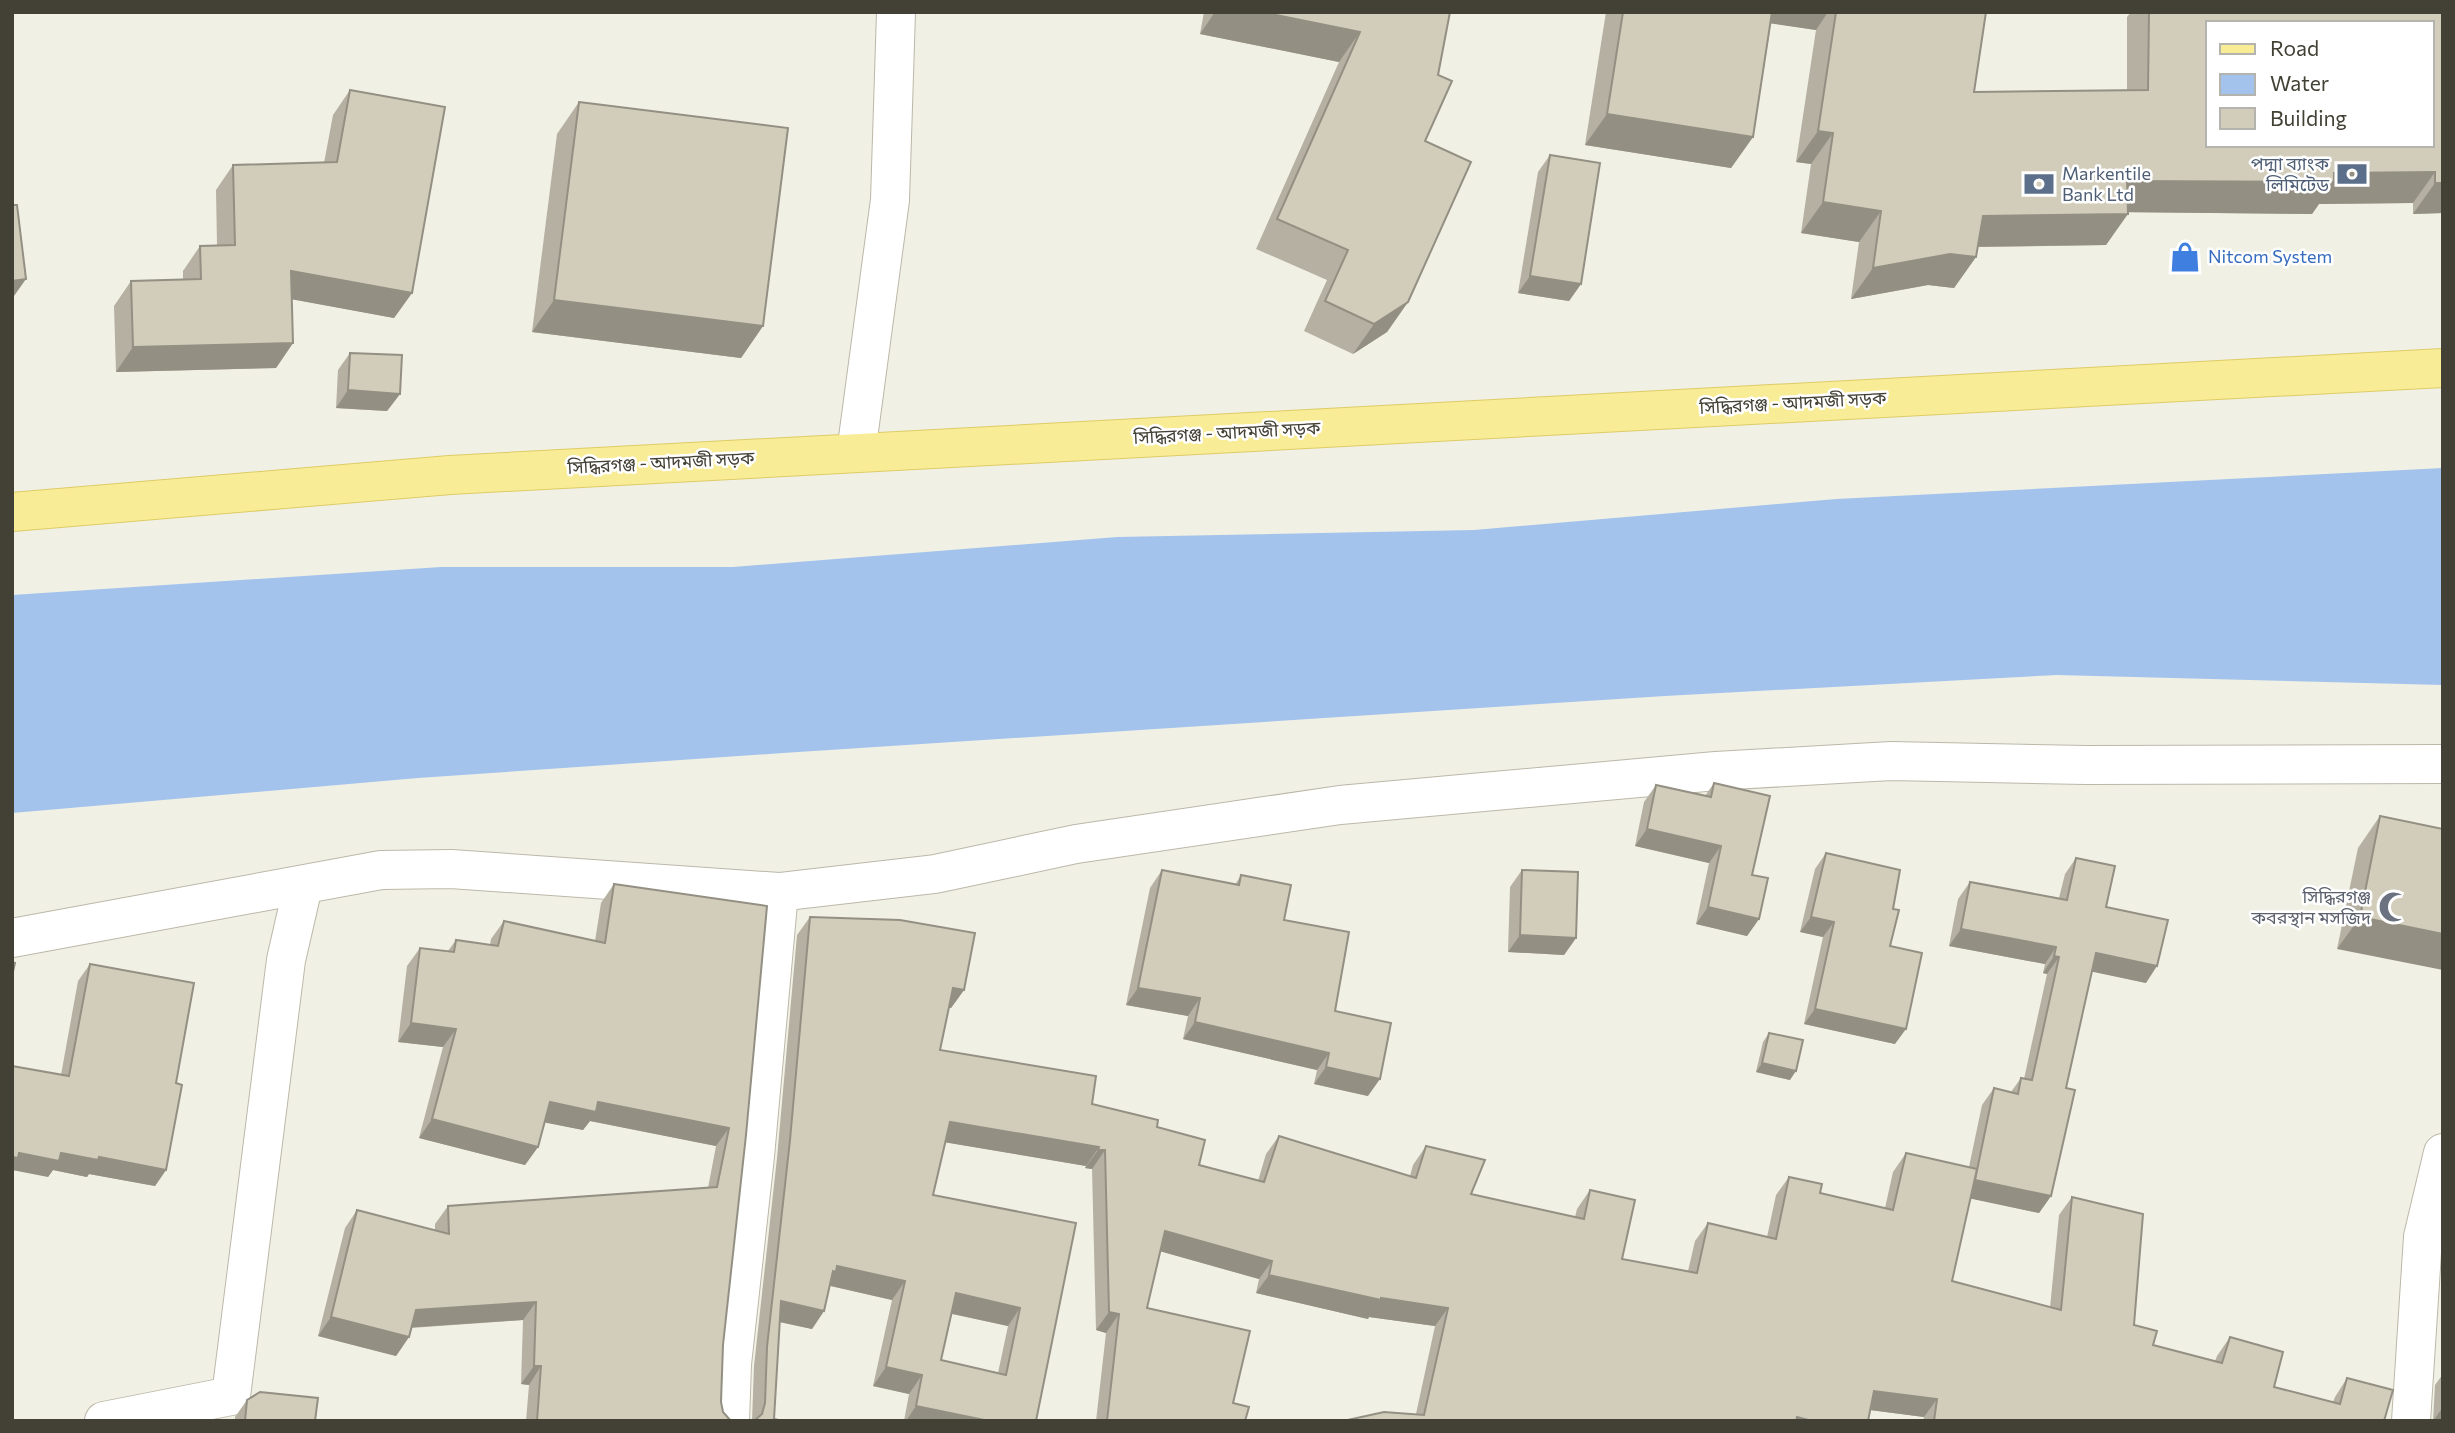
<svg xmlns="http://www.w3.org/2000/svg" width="2455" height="1433" font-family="Commissioner,'Noto Sans Bengali',sans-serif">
  <rect width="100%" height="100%" fill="#f1f0e5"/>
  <path fill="#a3c3ec" d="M2443,468V685L2057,675L1665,696L783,753L418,778L12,813V595L441,567H733L1117,537L1474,530L1836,499Z"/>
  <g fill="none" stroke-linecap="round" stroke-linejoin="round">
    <g stroke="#bcb8a8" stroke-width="40">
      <g id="minor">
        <path d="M856,453L890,200L896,12"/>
        <path d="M12,938L381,870L451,869L779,892L935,874L1076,844L1340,805L1716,771L1891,761L2086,765L2443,764"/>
        <path d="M104,1421L231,1396L286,960L303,886"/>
        <path d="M730,1421L732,1364L755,1156L779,892"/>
        <path d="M2411,1421L2423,1237L2443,1153"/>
      </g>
    </g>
    <g stroke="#dc6" stroke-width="40">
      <path id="major" d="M12,512L450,475L2443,368"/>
    </g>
    <use href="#minor" stroke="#fff" stroke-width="38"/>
    <use href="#major" stroke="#f9ec96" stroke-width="38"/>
  </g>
  <g fill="#b5b0a1" fill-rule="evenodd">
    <path d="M1204,12H1450L1425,141L1408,302L1387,332L1353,354L1304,331L1327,280L1256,249L1339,62L1200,34Z"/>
    <path d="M1606,12H1986L1974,92L2127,90V17L2131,12H2443V213L2413,214V203L2319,204L2312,214L2128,212L2106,245L1978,247L1976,257L1954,288L1928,285L1851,299L1859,242L1801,233L1811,164L1796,162L1816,30L1771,23L1753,137L1731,168L1585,145Z"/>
    <path d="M350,90L412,293L394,318L292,299L293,343L276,368L116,372L114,306L131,281L183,280V271L200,246H217L216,190L233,165L324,163L333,115Z"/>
    <path d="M579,102L763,326L741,358L532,332L557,134Z"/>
    <path d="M1550,155L1581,284L1569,301L1518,293L1538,172Z"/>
    <path d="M350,353L400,394L387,411L336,408L338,370Z"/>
    <path d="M1714,783L1752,875L1759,919L1747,936L1696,924L1709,863L1635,846L1644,802L1656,785L1705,796Z"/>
    <path d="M2380,816L2443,829L2337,949L2358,848Z"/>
    <path d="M1826,853L1893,909L1890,946L1895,1044L1804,1024L1823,937L1800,932L1815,869Z"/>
    <path d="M2076,858L2106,907L2146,983L2092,971L2066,1088L2051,1196L2039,1213L1970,1198L1952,1281L2050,1308L2059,1215L2072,1197L2134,1325L2153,1345L2215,1361L2217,1356L2230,1337L2274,1387L2333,1402L2335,1397L2347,1378L2384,1421H1923L1924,1417L1870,1410L1868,1421L1416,1414L1435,1326L1369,1317L1368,1319L1256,1293L1259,1279L1160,1251L1147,1308L1233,1403L1245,1421H1096L1106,1333L1096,1330L1092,1169L1085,1168L1086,1166L945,1142L933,1195L1076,1223L1036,1421H904L909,1394L873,1386L892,1300L830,1286L824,1311L812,1329L780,1322L774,1419L783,1421H752L754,1366L777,1158L797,935L810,917L964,990L951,1008H949L940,1050L1157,1127L1199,1165L1258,1181L1266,1154L1279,1136L1410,1176L1413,1165L1426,1146L1471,1194L1575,1217L1577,1209L1590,1190L1622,1259L1688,1271L1695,1241L1708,1223L1767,1237L1776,1195L1789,1177L1820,1193L1885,1208L1893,1172L1906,1153L1969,1167L1982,1105L1994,1088L2011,1092L2021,1078L2024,1079L2047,974L2043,973L2045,964L1949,946L1958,899L1970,882L2059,898L2065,874ZM952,1314L1008,1326L998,1373L941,1360Z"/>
    <path d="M1162,870L1235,885L1241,875L1284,920L1335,1011L1368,1096L1314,1084L1317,1070L1183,1039L1188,1016L1126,1005L1150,888Z"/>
    <path d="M1522,870L1576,938L1564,955L1508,952L1510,887Z"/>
    <path d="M614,884L767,906L723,1345L721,1402L723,1412L731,1421H526L529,1385L521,1384L523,1320L411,1328L409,1337L396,1356L318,1336L345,1228L357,1210L435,1230V1224L448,1206L708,1188L716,1146L590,1121L583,1130L545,1122L538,1147L525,1165L419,1138L443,1047L398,1042L407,966L420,948L448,951L456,940L490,945L491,939L504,921L595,941L601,903Z"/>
    <path d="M90,964L176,1083L166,1170L155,1186L89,1174L87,1177L53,1170L48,1177L61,1075L78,981Z"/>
    <path d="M1769,1033L1790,1080L1756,1072L1763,1042Z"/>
    <path d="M2443,1374V1421H2433L2435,1385Z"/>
    <path d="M247,1400L315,1421H235V1417Z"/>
  </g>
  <g fill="#939083">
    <path d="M1215,12H1261L1360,32L1339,62L1200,34Z"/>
    <path d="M1760,12H1828L1816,30L1754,21Z"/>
    <path d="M1607,114L1753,137L1731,168L1585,145Z"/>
    <path d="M1818,131L1833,133L1811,164L1796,162Z"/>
    <path d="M2435,172L2413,203L2319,204L2312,214L2106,212L2127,181L2334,173Z"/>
    <path d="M2435,183H2443V213L2413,214Z"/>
    <path d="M1823,202L1881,211L1859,242L1801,233Z"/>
    <path d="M2128,214L2106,245L1961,247L1983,216Z"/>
    <path d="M1950,254L1976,257L1954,288L1928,285L1851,299L1873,268Z"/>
    <path d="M291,271L412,293L394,318L274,296Z"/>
    <path d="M1530,276L1581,284L1569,301L1518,293Z"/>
    <path d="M26,279L14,296L12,297V281Z"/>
    <path d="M554,300L763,326L741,358L532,332Z"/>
    <path d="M1408,302L1387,332L1353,354L1374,324Z"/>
    <path d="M293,343L276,368L116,372L133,347Z"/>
    <path d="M348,390L400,394L387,411L336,408Z"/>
    <path d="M1647,829L1721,846L1709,863L1635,846Z"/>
    <path d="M1708,907L1759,919L1747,936L1696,924Z"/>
    <path d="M1811,917L1834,922L1823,937L1800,932Z"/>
    <path d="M2360,917L2443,934V970L2337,949Z"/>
    <path d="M1961,929L2056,947L2045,964L1949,946Z"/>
    <path d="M1520,935L1576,938L1564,955L1508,952Z"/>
    <path d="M2096,953L2157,966L2146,983L2084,970Z"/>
    <path d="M2054,956L2059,957L2047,974L2043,973Z"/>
    <path d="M953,988L964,990L951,1008L940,1006Z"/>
    <path d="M1138,988L1200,998L1188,1016L1126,1005Z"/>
    <path d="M1815,1009L1906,1029L1895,1044L1804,1024Z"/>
    <path d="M1195,1022L1329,1053L1317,1070L1183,1039Z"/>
    <path d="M411,1023L456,1029L443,1047L398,1042Z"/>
    <path d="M1762,1063L1796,1071L1790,1080L1756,1072Z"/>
    <path d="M1326,1067L1380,1079L1368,1096L1314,1084Z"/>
    <path d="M550,1102H598L729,1128L716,1146L590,1121L583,1130L537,1121Z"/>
    <path d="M432,1119L538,1147L525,1165L419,1138Z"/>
    <path d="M950,1122L1099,1147L1086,1166L937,1141Z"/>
    <path d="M1098,1150H1105L1092,1169L1085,1168Z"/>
    <path d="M19,1153H61L99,1157L166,1170L155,1186L89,1174L87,1177L53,1170L48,1177L12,1170V1157Z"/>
    <path d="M1975,1180L2051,1196L2039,1213L1963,1197Z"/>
    <path d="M1165,1231L1272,1261L1259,1279L1152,1249Z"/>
    <path d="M837,1266L905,1281L892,1300L827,1285L833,1271Z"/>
    <path d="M1269,1275L1381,1298L1448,1308L1435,1326L1369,1317L1368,1319L1256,1293Z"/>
    <path d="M956,1293L1020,1308L1008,1326L944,1312Z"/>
    <path d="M781,1301L824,1311L812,1329L770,1320Z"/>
    <path d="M536,1302L523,1320L403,1328L416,1310Z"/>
    <path d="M1109,1312L1119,1314L1106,1333L1096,1330Z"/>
    <path d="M331,1317L409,1337L396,1356L318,1336Z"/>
    <path d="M534,1366H541L529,1385L521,1384Z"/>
    <path d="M886,1367L922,1375L909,1394L873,1386Z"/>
    <path d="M1874,1391L1937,1399L1924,1417L1862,1409Z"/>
    <path d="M916,1406L989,1421H906Z"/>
    <path d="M2443,1407V1421H2433Z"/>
    <path d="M1797,1417L1812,1421H1795Z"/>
  </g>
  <g fill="#d2cdbb" stroke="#939083" stroke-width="2" fill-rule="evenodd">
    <path d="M1261,12H1450L1438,75L1452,81L1425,141L1471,162L1408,302L1374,324L1325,301L1348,250L1277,219L1360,32Z"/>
    <path d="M1623,12H1772L1753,137L1607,114Z"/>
    <path d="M1836,12H1986L1974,92L2148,90L2149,12H2443V183H2435V172L2334,173V182L2127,181L2128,214L1983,216L1976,257L1950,254L1873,268L1881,211L1823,202L1833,133L1818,131ZM2208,23H2432V145H2208Z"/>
    <path d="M350,90L445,107L412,293L291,271L293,343L133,347L131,281L201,279L200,246L235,245L233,165L337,162Z"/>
    <path d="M579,102L788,128L763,326L554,300Z"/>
    <path d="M1550,155L1600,163L1581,284L1530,276Z"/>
    <path d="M12,205H17L26,279L12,281Z"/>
    <path d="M350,353L402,355L400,394L348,390Z"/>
    <path d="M1714,783L1770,796L1752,875L1768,878L1759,919L1708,907L1721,846L1647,829L1656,785L1711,797Z"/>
    <path d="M2380,816L2443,829V934L2360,917Z"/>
    <path d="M1826,853L1900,870L1893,909L1899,910L1890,946L1922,953L1906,1029L1815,1009L1834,922L1811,917Z"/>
    <path d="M2076,858L2115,866L2106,907L2168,920L2157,966L2096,953L2066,1088L2075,1090L2051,1196L1975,1180L1994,1088L2018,1094L2021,1078L2032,1080L2059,957L2054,956L2056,947L1961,929L1970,882L2067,900Z"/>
    <path d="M1162,870L1239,885L1241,875L1291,885L1284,920L1349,932L1335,1011L1391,1023L1380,1079L1326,1067L1329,1053L1195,1022L1200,998L1138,988Z"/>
    <path d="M1522,870L1578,872L1576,938L1520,935Z"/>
    <path d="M614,884L767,906L746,1135L723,1345L721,1402L723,1412L731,1421H537L541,1366H534L536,1302L416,1310L409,1337L331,1317L357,1210L449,1234L448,1206L717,1187L729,1128L598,1102L596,1112L550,1102L538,1147L432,1119L456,1029L411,1023L420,948L454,952L456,940L498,946L504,921L605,943Z"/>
    <path d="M810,917L900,920L975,933L964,990L953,988L940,1050L1096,1076L1092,1104L1158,1120L1157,1127L1205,1140L1199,1165L1264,1182L1279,1136L1416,1178L1426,1146L1485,1160L1471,1194L1584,1219L1590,1190L1635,1200L1622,1259L1697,1273L1708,1223L1776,1239L1789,1177L1822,1184L1820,1193L1893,1210L1906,1153L1977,1169L1952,1281L2061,1310L2072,1197L2143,1214L2134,1325L2157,1331L2153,1345L2222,1363L2230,1337L2283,1352L2274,1387L2340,1404L2347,1378L2393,1390L2384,1421H1934L1937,1399L1874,1391L1868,1421H1812L1797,1417L1796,1421H1343L1384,1412L1424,1415L1448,1308L1381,1298V1300L1269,1275L1272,1261L1165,1231L1147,1308L1250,1331L1233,1403L1249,1407L1245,1421H1107L1119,1314L1109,1312L1105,1150H1098L1099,1147L950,1122L933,1195L1076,1223L1036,1421H989L916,1406L922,1375L886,1367L905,1281L837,1266L836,1272L833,1271L824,1311L781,1301L774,1419L783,1421H754L762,1414L765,1403L767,1347L790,1140ZM956,1293L1020,1308L1006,1375L941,1360Z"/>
    <path d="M12,962L15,963L12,976Z"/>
    <path d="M90,964L194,983L176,1083L182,1085L166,1170L99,1157L98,1160L61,1153L59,1161L19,1153L18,1158L12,1157V1066L69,1076Z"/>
    <path d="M1769,1033L1803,1040L1796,1071L1762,1063Z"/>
    <path d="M260,1392L318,1398L315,1421H245L247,1400Z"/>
  </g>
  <defs>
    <g id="bank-bare" transform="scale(2.415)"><path d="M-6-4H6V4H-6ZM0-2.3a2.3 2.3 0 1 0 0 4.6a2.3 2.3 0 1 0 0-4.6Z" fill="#5c6f8a" stroke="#fff" stroke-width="2.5" paint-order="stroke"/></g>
    <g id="shop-bare" transform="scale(2.415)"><path d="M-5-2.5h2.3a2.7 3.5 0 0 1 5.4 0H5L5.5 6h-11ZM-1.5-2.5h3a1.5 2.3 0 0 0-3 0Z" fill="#3f7fe0" stroke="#fff" stroke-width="2.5" paint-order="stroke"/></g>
    <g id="mosque-bare" transform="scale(2.415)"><path d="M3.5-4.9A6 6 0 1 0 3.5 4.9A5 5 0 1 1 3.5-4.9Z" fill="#6b7280" stroke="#fff" stroke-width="2.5" paint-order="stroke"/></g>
  </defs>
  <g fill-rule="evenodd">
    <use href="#bank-bare" x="2352" y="174"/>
    <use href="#bank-bare" x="2039" y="184"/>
    <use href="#shop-bare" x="2185" y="257"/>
    <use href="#mosque-bare" x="2394" y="907"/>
  </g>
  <g text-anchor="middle" stroke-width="5" stroke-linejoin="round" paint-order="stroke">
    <g font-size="18" fill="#4e5e75" stroke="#fff" text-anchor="end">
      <text x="2329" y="170">পদ্মা ব্যাংক<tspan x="2329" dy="21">লিমিটেড</tspan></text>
      <text x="2062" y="180" text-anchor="start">Markentile<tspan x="2062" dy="21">Bank Ltd</tspan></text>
    </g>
    <g font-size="18" fill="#366cbe" stroke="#fff" text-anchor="start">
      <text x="2208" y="263">Nitcom System</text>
    </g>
    <g font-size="18" fill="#434035" stroke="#fff">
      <text transform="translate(1793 403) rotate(-3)" y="6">সিদ্ধিরগঞ্জ - আদমজী সড়ক</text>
      <text transform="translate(1227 433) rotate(-3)" y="6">সিদ্ধিরগঞ্জ - আদমজী সড়ক</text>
      <text transform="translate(661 463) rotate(-3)" y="6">সিদ্ধিরগঞ্জ - আদমজী সড়ক</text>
    </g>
    <g font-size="18" fill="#5b616d" stroke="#fff" text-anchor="end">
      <text x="2371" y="903">সিদ্ধিরগঞ্জ<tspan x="2371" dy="21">কবরস্থান মসজিদ</tspan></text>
    </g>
  </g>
  <rect width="2455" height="1433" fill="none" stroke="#434035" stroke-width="28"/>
  <rect x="2206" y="21" width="228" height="126" fill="#ffffff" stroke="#b4b3ae" stroke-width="2"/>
  <rect x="2220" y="44" width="35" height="10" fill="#f9ec96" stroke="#b4b3ae" stroke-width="2"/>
  <text x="2270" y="56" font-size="21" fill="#434035">Road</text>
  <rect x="2220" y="74" width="35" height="21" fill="#a3c3ec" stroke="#b4b3ae" stroke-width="2"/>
  <text x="2270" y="91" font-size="21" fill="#434035">Water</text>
  <rect x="2220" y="108" width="35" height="21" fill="#d2cdbb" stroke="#b4b3ae" stroke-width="2"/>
  <text x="2270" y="126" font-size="21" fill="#434035">Building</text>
</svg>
